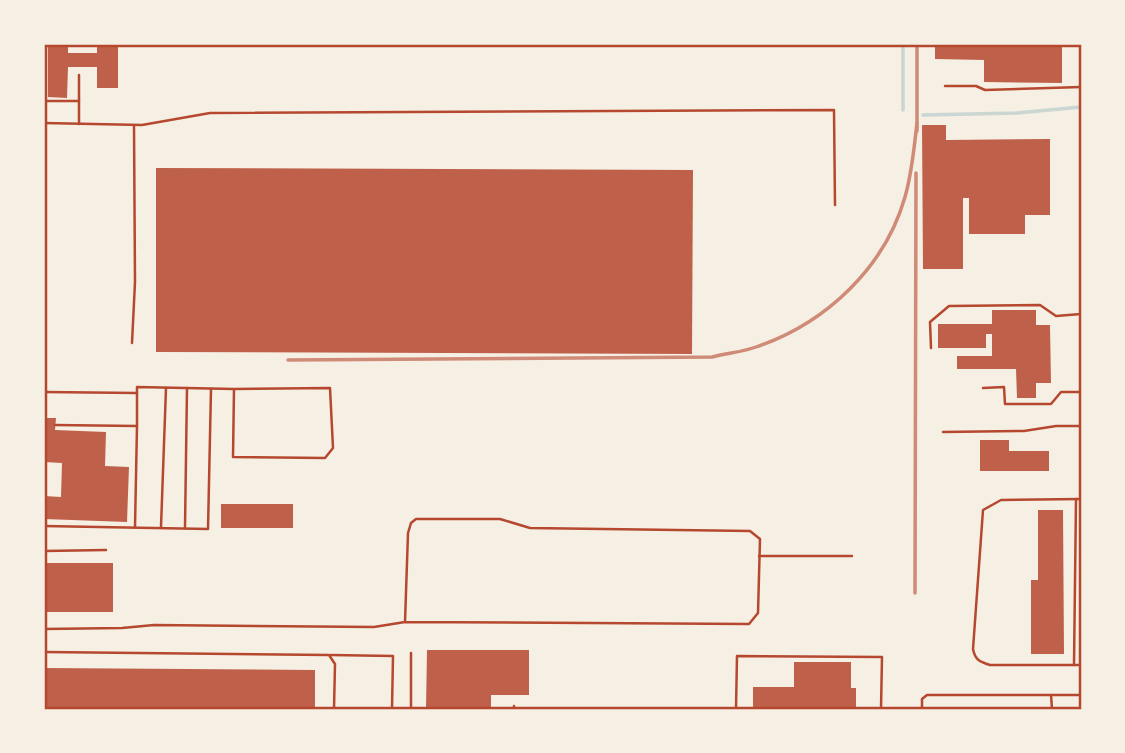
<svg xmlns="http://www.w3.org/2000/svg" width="1125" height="753" font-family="'Roboto Condensed',sans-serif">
  <rect width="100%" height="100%" fill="#f6efe4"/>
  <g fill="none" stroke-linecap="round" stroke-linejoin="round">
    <g stroke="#c9d6d2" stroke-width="3.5">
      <path d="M903,44V110"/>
      <path d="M923,115L1017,113L1081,107"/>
    </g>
  </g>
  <g fill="#bf614a">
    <path d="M48,44H68V53H97V46H118V88H97V67H68L67,98L48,97Z"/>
    <path d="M935,44H1062V83L984,82V60L935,59Z"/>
    <path d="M922,125H946V140L1050,139V215H1025V234H969V198H963V269H923Z"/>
    <path d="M156,168L693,170L692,354L156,352Z"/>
    <path d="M992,310H1036V325H1050L1051,383H1036V398H1017L1016,369H957V356H992V334H986V348H938V324H992Z"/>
    <path d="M44,418H56L55,430L106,432L105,466L129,467L127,522L44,519V496L61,497L62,463L44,462Z"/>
    <path d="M980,440H1009V451H1049V471H980Z"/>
    <rect x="221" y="504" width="72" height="24"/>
    <path d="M1038,510H1063L1064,654H1031V580H1038Z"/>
    <rect x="44" y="563" width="69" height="49"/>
    <path d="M427,650H529V695H491V709H426Z"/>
    <path d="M794,662H851V688H856V709H753V687H794Z"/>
    <path d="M44,668L315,670V709H44Z"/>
  </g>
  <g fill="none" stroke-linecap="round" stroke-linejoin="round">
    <g stroke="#b5482f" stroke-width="2.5">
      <path d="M945,86H976L985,90L1081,87"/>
      <path d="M44,101H79V75"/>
      <path d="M79,101V124"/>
      <path d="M44,123L142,125L210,113L834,110L835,205"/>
      <path d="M132,343L135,282L134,126"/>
      <path d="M931,348L930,322L949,306L1040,305L1056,316L1081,314"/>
      <path d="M983,388L1004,387L1005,404H1051L1061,392H1081"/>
      <path d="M44,392L137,393V426L55,425"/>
      <path d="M137,393V387L234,389L233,457L325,458L333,448L330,388L234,389"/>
      <path d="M943,432L1024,431L1056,426H1081"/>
      <path d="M1081,499L1001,500L983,510L973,649C975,660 980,662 990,665H1081"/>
      <path d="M44,526L208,529L211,389"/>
      <path d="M135,527L137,426"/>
      <path d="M161,527L166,388"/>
      <path d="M185,528L187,388"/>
      <path d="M44,551L106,550"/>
      <path d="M759,556H852"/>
      <path d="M44,629L122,628L154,625L374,627L405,622L749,624L758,613L760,539L750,531L530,528L500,519H416L411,523L408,533L405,622"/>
      <path d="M44,652L329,655L335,664L334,709"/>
      <path d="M411,653V709"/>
      <path d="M331,655L393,656L392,709"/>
      <path d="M1074,665L1076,499"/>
      <path d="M514,706V709"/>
      <path d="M736,709L737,656L882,657L881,709"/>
      <path d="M922,709V699L927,695H1051"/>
      <path d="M1052,709L1051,695H1081"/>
    </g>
    <g stroke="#cf8b77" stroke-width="3.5">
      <path d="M917,131V44"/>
      <path d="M288,360L712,357C727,353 744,352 759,346C827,322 885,267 905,197C912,173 914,148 917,123"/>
      <path d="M915,593L916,173"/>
    </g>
  </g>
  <rect width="1125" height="753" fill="none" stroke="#f6efe4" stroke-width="91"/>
  <rect x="46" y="46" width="1034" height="662" fill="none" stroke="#b5482f" stroke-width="2.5"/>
</svg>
